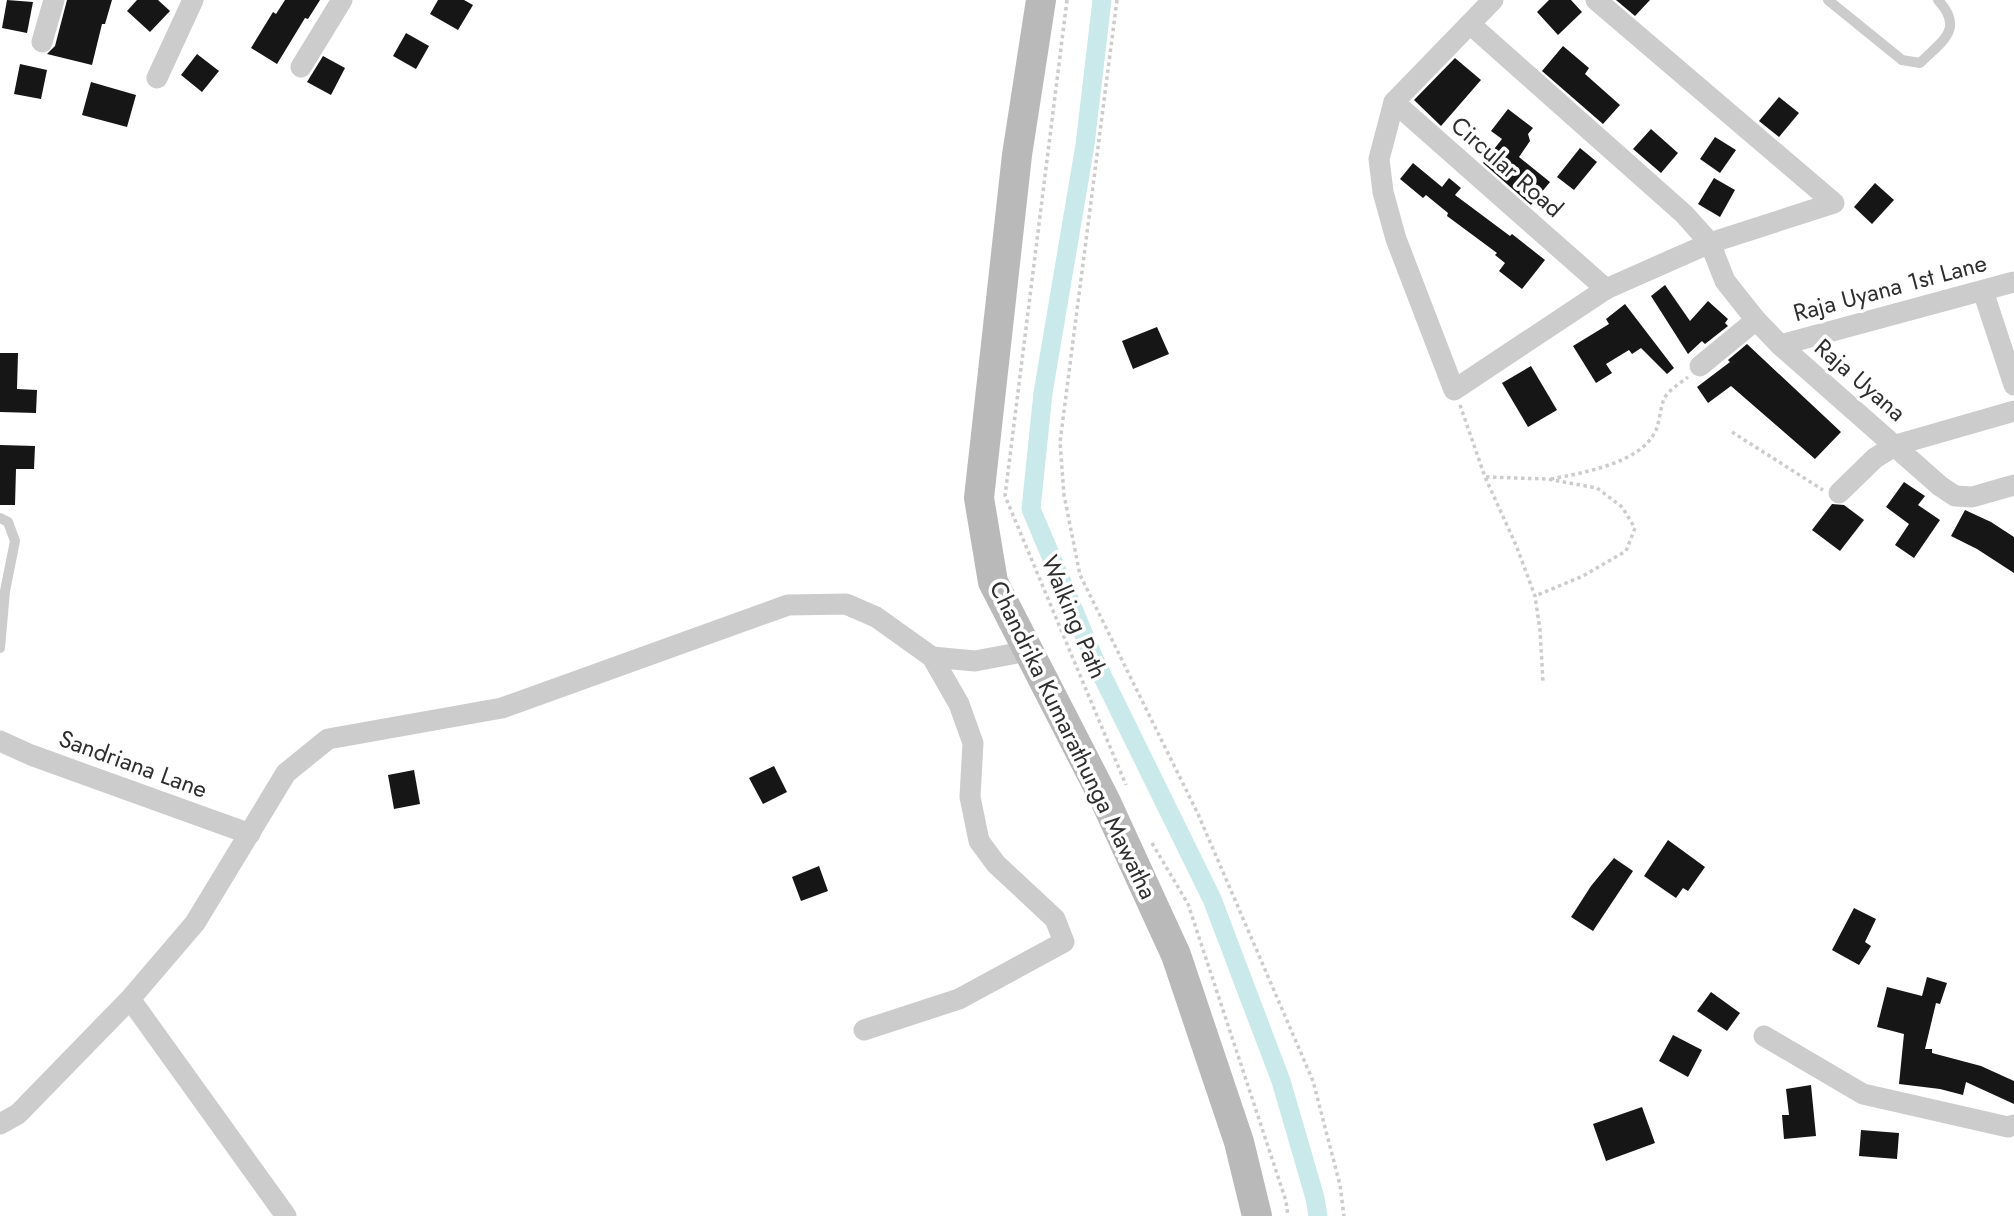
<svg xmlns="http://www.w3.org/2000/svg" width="2014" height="1216" font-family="Jost,sans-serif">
  <rect width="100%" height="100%" fill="#fff"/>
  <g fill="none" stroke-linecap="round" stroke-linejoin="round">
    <path stroke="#c9e9eb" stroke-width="19" d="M1102,0L1085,145L1043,393L1031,509L1095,661L1212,899L1281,1081L1315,1198L1318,1216"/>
  </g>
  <g fill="#161616">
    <path d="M7,0L33,2L27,33L2,28Z"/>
    <path d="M67,0H112L105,24H102L92,65L47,54L55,46Z"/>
    <path d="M137,0H158L170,11L150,32L127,11Z"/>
    <path d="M285,0H320L308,19L305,18L277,64L251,48L273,12L276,14Z"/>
    <path d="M438,0H464L473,5L458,30L430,14Z"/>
    <path d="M1549,0H1571L1582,12L1558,35L1537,12Z"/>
    <path d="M1616,0H1650L1635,16Z"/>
    <path d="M406,33L429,46L416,69L393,56Z"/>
    <path d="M1563,46L1589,68L1585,74L1620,105L1603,124L1542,71Z"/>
    <path d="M197,54L219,71L202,92L181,75Z"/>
    <path d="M323,56L345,68L331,95L307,82Z"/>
    <path d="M1455,58L1481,80L1441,126L1414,100Z"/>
    <path d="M20,64L47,70L41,99L14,94Z"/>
    <path d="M91,82L136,95L127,127L82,115Z"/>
    <path d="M1779,97L1799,113L1779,137L1759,121Z"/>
    <path d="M1508,109L1533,128L1528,134L1530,141L1519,157L1550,182L1531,205L1483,163L1502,139L1491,131Z"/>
    <path d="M1651,129L1678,153L1661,173L1633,149Z"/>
    <path d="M1715,137L1736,150L1720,173L1700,159Z"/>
    <path d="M1580,148L1597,162L1574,190L1557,177Z"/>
    <path d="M1413,163L1442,187L1449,178L1461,188L1455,195L1510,236L1512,234L1545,260L1522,289L1499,271L1505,263L1495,255L1497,253L1447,216L1448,213L1426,195L1423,198L1400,179Z"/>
    <path d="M1714,178L1735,190L1720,217L1698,204Z"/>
    <path d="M1875,183L1894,200L1872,224L1854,207Z"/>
    <path d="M1665,285L1690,321L1708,301L1728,319L1725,323L1728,326L1705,344L1702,341L1688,354L1651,296Z"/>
    <path d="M1625,304L1674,368L1667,374L1641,348L1632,354L1629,350L1606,364L1612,373L1596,383L1573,346L1609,324L1606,319Z"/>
    <path d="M1157,327L1169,354L1133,369L1122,341Z"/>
    <path d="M1747,344L1841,432L1815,459L1731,386L1708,403L1697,387L1730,362L1728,360Z"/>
    <path d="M0,353H18L17,389L37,390L36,413L0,412Z"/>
    <path d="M1531,366L1557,410L1528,427L1502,383Z"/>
    <path d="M0,445L35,446L34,469H16L15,505H0Z"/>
    <path d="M1904,482L1925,496L1918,505L1940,520L1914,558L1895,545L1909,524L1886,507Z"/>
    <path d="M1832,504L1844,505L1864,520L1840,551L1812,530Z"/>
    <path d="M1965,510L1991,522L2014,537V573L1977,549L1951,536Z"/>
    <path d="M774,766L787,792L763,804L749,778Z"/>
    <path d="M414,770L420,804L394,809L388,775Z"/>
    <path d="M1668,840L1705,867L1688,891L1683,888L1676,898L1644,876Z"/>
    <path d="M1614,858L1633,871L1593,931L1571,917L1591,886Z"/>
    <path d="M819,866L828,891L801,901L792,877Z"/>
    <path d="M1854,908L1876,919L1865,942L1871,946L1859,965L1832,950Z"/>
    <path d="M1927,977L1947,983L1940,1004L1936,1003L1925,1049H1932V1053L1981,1066L2014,1081V1104L1966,1082L1963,1095L1940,1089L1899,1084L1904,1034L1877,1027L1887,987L1922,996Z"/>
    <path d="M1711,992L1740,1013L1727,1031L1697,1011Z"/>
    <path d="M1673,1035L1702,1050L1688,1077L1659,1061Z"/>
    <path d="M1811,1085L1816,1136L1784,1139L1782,1115H1789L1786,1089Z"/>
    <path d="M1642,1107L1655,1143L1606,1161L1593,1124Z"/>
    <path d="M1861,1130L1899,1133L1897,1159L1859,1156Z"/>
  </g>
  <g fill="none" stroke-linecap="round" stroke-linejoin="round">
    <g stroke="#ccc" stroke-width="3.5" stroke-dasharray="3.5 3.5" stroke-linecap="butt">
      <path d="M1067,0L1005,496L1126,785"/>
      <path d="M1117,0L1060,442L1064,495L1080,575L1198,814L1313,1081L1340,1185L1344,1216"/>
      <path d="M1460,405L1485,477L1516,545L1535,596L1540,630L1543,682"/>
      <path d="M1732,432L1823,490"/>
      <path d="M1486,477L1547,479L1597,488L1622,507L1635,528L1626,551L1583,576L1535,596"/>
      <path d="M1551,479C1582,473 1642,463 1656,430C1660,420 1660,409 1664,399C1668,390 1681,383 1688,377"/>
      <path d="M1152,843L1188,904L1286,1201L1288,1216"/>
    </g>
    <g stroke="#ccc" stroke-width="10">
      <path d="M1828,0L1902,60L1920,63C1942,41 1965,29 1938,0"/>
      <path d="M0,518L8,522L15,541L5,591L0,648"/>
    </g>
    <g stroke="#ccc" stroke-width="21">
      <path d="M1493,0L1394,102L1606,289L1710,243L1725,281L1756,320L1780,345L1940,486L1955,496L1972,497L2014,485"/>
      <path d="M1470,24L1684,214L1710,243L1834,203L1596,0"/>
      <path d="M42,42L54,0"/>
      <path d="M301,67L342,0"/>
      <path d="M157,78L193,0"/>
      <path d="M1394,102L1379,159L1383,192L1396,239L1454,390L1606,289"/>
      <path d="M1983,291L2014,385"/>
      <path d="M1780,345L2014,282"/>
      <path d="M1700,366L1756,320"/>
      <path d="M1839,493L1875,458L1896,445L2014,411"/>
      <path d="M932,657L975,661L1028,651"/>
      <path d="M0,741L31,755L250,834"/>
      <path d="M130,999L286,1216"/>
      <path d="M1764,1036L1863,1094L2008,1127L2014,1125"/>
      <path d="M0,1124L18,1114L130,999L195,923L286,773L328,739L502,708L788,605L846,604L876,617L932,657L959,704L973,743L970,797L979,841L996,864L1055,919L1064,942L959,999L864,1030"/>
    </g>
    <path stroke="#b9b9b9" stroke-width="30" d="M1041,0L1017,155L979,498L993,582L1105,800L1176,955L1239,1142L1257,1216"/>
  </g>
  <g text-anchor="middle" stroke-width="7" stroke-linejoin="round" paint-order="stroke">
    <g font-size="24" fill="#2f2f2f" stroke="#fff">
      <text transform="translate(1507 167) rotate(41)" y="8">Circular Road</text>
      <text transform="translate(1890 288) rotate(-15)" y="8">Raja Uyana 1st Lane</text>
      <text transform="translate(1860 380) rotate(41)" y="8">Raja Uyana</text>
      <text transform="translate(1074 617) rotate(67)" y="8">Walking Path</text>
      <text transform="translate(1073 740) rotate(64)" y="8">Chandrika Kumarathunga Mawatha</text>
      <text transform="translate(133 764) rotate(20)" y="8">Sandriana Lane</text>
    </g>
  </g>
</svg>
